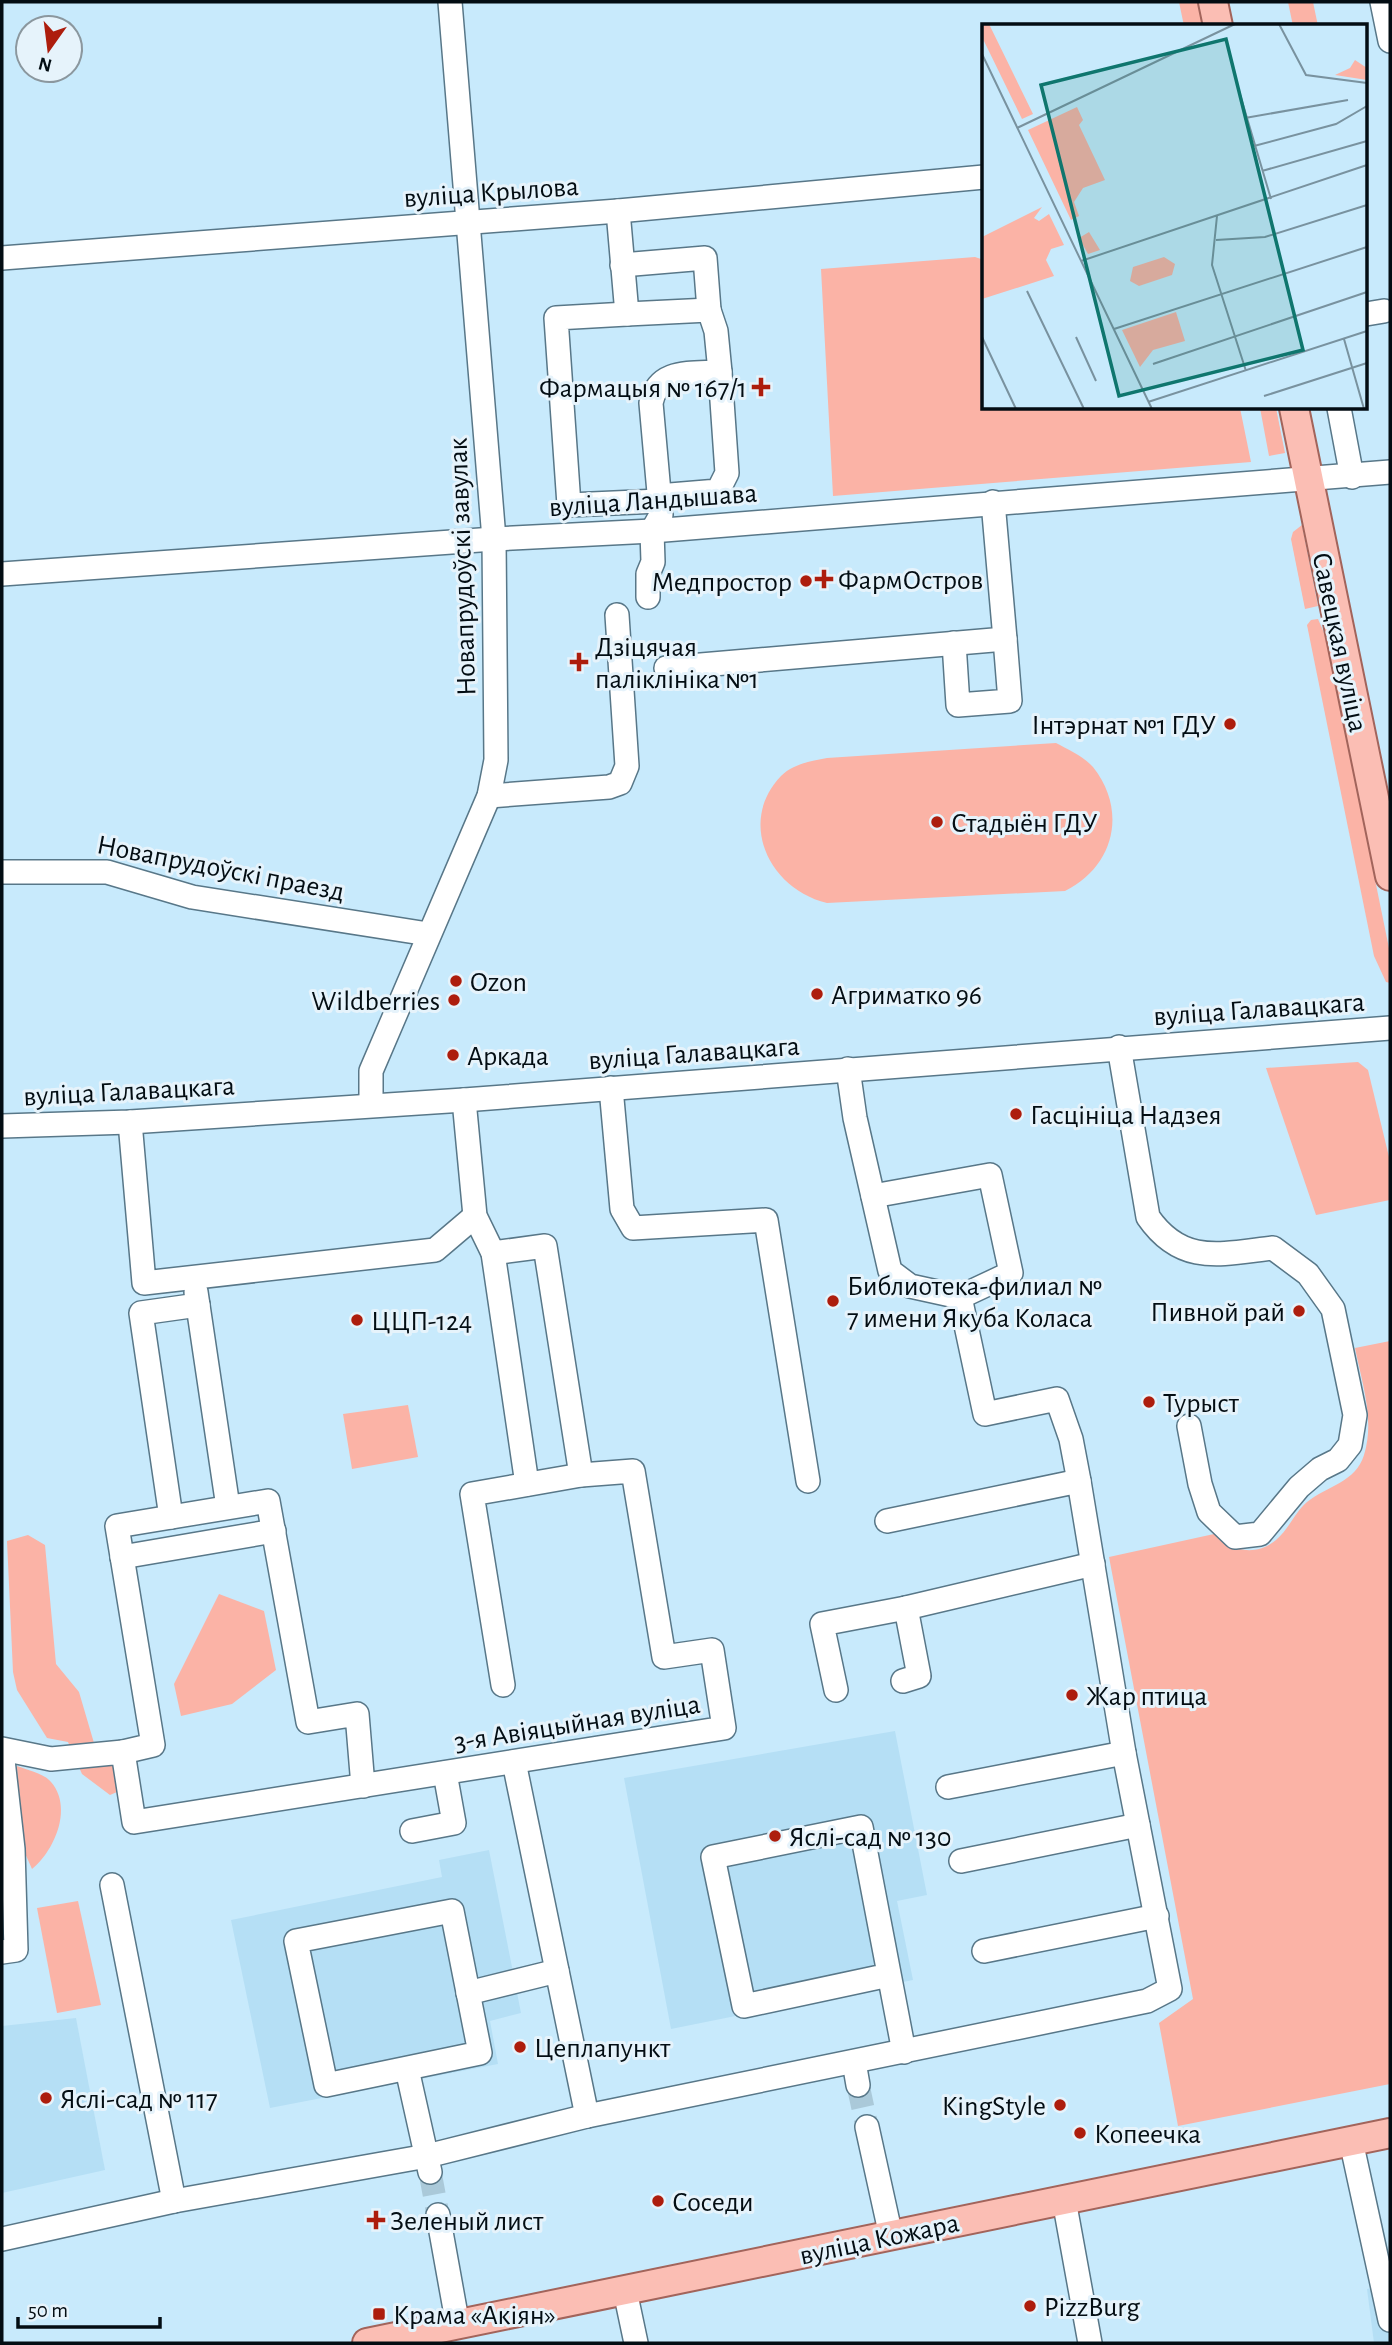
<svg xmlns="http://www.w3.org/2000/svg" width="1392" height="2345" font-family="'Alegreya Sans',sans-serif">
  <rect width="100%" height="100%" fill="#c8eafc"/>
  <g fill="#b5dff5">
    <path d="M895,1731L927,1895L897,1901L913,1980L671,2029L624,1778Z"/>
    <path d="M489,1850L521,2013L490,2021L498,2064L270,2108L231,1920L442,1877L439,1860Z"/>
    <path d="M76,2018L105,2170L2,2193V2026Z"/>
    <path d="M1390,2285V2343H1374L1367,2289Z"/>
  </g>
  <g fill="#fbb3a6">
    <path d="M1179,2H1198L1203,26H1184Z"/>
    <path d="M1288,2H1313L1318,26H1293Z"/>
    <path d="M975,257L984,260V408H1240L1251,462L833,496L821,269Z"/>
    <path d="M1260,408H1276L1285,453L1269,456Z"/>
    <path d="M1302,525L1318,606L1305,609L1291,539L1293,532Z"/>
    <path d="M1318,619L1325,635L1390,953V983L1386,982L1374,956L1307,625L1311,620Z"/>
    <path d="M1056,743C1069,750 1083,756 1093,767C1128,811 1114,867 1065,891L827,903C769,889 737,822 781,776C793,764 811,761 827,758Z"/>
    <path d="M1358,1062L1368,1070L1390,1161V1200L1316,1215L1266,1068Z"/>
    <path d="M1390,1341V2084L1178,2126L1159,2023L1193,1999L1109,1557L1214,1534C1230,1551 1256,1557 1276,1540C1289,1529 1295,1512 1307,1502C1327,1486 1356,1482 1364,1455C1375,1420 1362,1383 1355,1348Z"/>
    <path d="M408,1405L418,1457L352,1469L343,1414Z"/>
    <path d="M28,1535L45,1545L56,1664L79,1692L94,1743L119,1769L117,1792L110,1795L82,1774L68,1742L47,1738L17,1690L13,1672L7,1541Z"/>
    <path d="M219,1594L264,1611L276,1670L232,1704L181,1716L174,1684Z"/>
    <path d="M17,1766C27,1770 45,1774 51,1782C73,1807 55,1850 32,1869L20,1842Z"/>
    <path d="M78,1901L101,2005L57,2013L37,1908Z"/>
  </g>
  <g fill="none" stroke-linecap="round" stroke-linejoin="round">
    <g stroke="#aac9d9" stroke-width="23" stroke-dasharray="23 11" stroke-linecap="butt">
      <path d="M858,2085L867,2127"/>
      <path d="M430,2172L438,2215"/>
    </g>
    <g stroke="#587788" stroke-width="26">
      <g id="minor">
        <path d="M1382,2L1390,41"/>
        <path d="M618,211L627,314L709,310L716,331L720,372"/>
        <path d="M2,258L618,211L984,177"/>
        <path d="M622,265L705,258L709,310"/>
        <path d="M627,314L556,318L569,505L659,501"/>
        <path d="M1366,314L1384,311"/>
        <path d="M1339,408L1352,477"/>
        <path d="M2,574L494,539L652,531L1390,472"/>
        <path d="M648,597V574L653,562L652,531L661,515L651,403C658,368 691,374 720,372L727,473L718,491L658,496"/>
        <path d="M954,643L958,705L1010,701L1005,639"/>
        <path d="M666,668L1005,639L993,502"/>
        <path d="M489,796L609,787L620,783L627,766L617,615"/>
        <path d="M2,872H107L192,897L428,934"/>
        <path d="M1119,1047L1148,1217C1182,1266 1221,1254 1273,1248L1308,1274L1333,1309L1355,1415L1350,1445L1338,1460L1320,1469L1299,1487L1260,1534L1235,1537L1209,1512L1200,1484L1189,1426"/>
        <path d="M848,1069L855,1118L890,1271L910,1286L960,1297L985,1414L1057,1399L1071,1439L1079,1481"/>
        <path d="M611,1088L622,1209L633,1228L766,1220L808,1481"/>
        <path d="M464,1100L475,1216L493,1253L527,1484"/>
        <path d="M371,1105V1071L489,796L496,760L494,539L450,2"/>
        <path d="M130,1122L144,1283L435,1250L475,1216"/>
        <path d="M2,1126L130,1122L464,1100L1390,1028"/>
        <path d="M873,1196L990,1175L1011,1273L960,1297"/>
        <path d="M493,1253L545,1246L581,1475"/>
        <path d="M196,1292L228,1507"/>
        <path d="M171,1517L141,1313L198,1305"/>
        <path d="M122,1557L274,1531"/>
        <path d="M906,1608L1093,1564"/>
        <path d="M836,1690L822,1624L906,1608L919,1676L903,1681"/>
        <path d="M2,1749L51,1759L123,1752L134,1822L724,1728L712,1650L664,1657L633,1471L581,1475L472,1494L503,1685"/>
        <path d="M2,1751L13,1849L16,1950L2,1952"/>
        <path d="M123,1752L153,1745L117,1526L268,1501L308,1722L357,1714L363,1786"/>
        <path d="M514,1762L587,2116"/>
        <path d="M948,1787L1124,1753"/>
        <path d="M412,1831L454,1823L445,1773"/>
        <path d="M961,1861L1138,1825"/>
        <path d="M112,1885L174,2201"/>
        <path d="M452,1911L480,2053L326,2085L296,1941Z"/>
        <path d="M984,1951L1157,1916"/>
        <path d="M889,1975L744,2006L713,1857L861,1827L904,2052"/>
        <path d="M468,1993L557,1971"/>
        <path d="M854,2062L858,2085"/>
        <path d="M407,2069L430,2172"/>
        <path d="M867,2127L891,2236"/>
        <path d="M1351,2141L1390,2320"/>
        <path d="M1064,2200L1090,2343"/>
        <path d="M438,2215L458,2326"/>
        <path d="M2,2239L174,2201L427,2156L587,2116L1147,2001L1170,1989L1124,1753L1079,1481L887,1521"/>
        <path d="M625,2291L636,2343"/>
      </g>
    </g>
    <g stroke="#a2645b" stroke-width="32">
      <g id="major">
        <path d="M1213,2L1218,26"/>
        <path d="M1294,408L1390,876"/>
        <path d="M367,2343L1390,2133"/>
      </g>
    </g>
    <use href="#minor" stroke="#fff" stroke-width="23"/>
    <use href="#major" stroke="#fbbeb4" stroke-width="28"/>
  </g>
  <g fill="#ad1d0d" stroke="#e6f3fb" stroke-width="2.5">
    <path d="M757.5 376.5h7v7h7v7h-7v7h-7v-7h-7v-7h7z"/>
    <path d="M820.5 568.5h7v7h7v7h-7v7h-7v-7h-7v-7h7z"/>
    <circle cx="806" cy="581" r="7"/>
    <path d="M575.5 651.5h7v7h7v7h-7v7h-7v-7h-7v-7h7z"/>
    <circle cx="1230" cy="724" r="7"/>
    <circle cx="937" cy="822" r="7"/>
    <circle cx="456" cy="981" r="7"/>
    <circle cx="817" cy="994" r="7"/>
    <circle cx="454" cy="1000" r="7"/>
    <circle cx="453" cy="1055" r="7"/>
    <circle cx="1016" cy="1114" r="7"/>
    <circle cx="833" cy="1301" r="7"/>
    <circle cx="1299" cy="1311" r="7"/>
    <circle cx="357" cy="1320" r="7"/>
    <circle cx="1149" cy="1402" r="7"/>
    <circle cx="1072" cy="1695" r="7"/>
    <circle cx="775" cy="1836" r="7"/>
    <circle cx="520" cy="2047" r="7"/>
    <circle cx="46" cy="2098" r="7"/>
    <circle cx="1060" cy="2105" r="7"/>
    <circle cx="1080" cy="2133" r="7"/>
    <circle cx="658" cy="2201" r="7"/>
    <path d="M372.5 2209.5h7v7h7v7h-7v7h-7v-7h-7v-7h7z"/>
    <circle cx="1030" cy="2306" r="7"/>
    <rect x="372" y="2307" width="14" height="14" rx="3.5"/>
  </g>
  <g text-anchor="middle" stroke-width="6" stroke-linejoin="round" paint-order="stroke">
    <g font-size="28" fill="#030d13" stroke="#e6f3fb">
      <text transform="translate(491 191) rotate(-4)" y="10">вуліца Крылова</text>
      <text transform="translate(653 499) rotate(-4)" y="10">вуліца Ландышава</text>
      <text transform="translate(461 567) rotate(-92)" y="10">Новапрудоўскі завулак</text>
      <text transform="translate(1341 642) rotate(78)" y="10">Савецкая вуліца</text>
      <text transform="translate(221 867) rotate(11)" y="10">Новапрудоўскі праезд</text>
      <text transform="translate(1259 1008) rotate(-4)" y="10">вуліца Галавацкага</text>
      <text transform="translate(694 1052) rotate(-4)" y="10">вуліца Галавацкага</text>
      <text transform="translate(129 1090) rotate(-3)" y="10">вуліца Галавацкага</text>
      <text transform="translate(577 1722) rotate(-9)" y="10">3-я Авіяцыйная вуліца</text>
      <text transform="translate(879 2238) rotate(-12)" y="10">вуліца Кожара</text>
    </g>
    <g font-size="28" fill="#030d13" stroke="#e6f3fb" text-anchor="start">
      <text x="747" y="397" text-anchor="end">Фармацыя № 167/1</text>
      <text x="838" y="589">ФармОстров</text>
      <text x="792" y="591" text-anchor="end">Медпростор</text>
      <text x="595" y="656">Дзіцячая<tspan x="595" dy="32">паліклініка №1</tspan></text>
      <text x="1216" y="734" text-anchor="end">Інтэрнат №1 ГДУ</text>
      <text x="951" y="832">Стадыён ГДУ</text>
      <text x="470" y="991">Ozon</text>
      <text x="831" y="1004">Агриматко 96</text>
      <text x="440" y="1010" text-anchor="end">Wildberries</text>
      <text x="467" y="1065">Аркада</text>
      <text x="1030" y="1124">Гасцініца Надзея</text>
      <text x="847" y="1295">Библиотека-филиал №<tspan x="847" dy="32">7 имени Якуба Коласа</tspan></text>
      <text x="1285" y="1321" text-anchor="end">Пивной рай</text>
      <text x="371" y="1330">ЦЦП-124</text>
      <text x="1163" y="1412">Турыст</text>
      <text x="1086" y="1705">Жар птица</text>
      <text x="789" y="1846">Яслі-сад № 130</text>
      <text x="534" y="2057">Цеплапункт</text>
      <text x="60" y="2108">Яслі-сад № 117</text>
      <text x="1046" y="2115" text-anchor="end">KingStyle</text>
      <text x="1094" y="2143">Копеечка</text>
      <text x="672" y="2211">Соседи</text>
      <text x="390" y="2230">Зеленый лист</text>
      <text x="1044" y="2316">PizzBurg</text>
      <text x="393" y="2324">Крама «Акіян»</text>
    </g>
  </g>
  <g transform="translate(982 24)">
    <rect width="385" height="385" fill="#c8eafc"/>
    <path d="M0,0H7L51,90L40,95L0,13ZM373,36L385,44V56L353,51L368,44ZM95,83L101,96L97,101L123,156L101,164L92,178L97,192L89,196L46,106ZM60,183L52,194L57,197L67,190L82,221L69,225L64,236L72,252L0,275V213ZM107,208L118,226L106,230L97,214ZM182,233L193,240L190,251L157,262L148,257L151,243ZM194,288L203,317L171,326L158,343L140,306Z" fill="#fbb3a6"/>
    <path fill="none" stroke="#79929f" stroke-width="2" d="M297,0L324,51L385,59M0,30L170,385M257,67L289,175M263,94L366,76M35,104L253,0M272,122L354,100L385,82M280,147L385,117M235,192L230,241L264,347M234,216L283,213L385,181M99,237L385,141M45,267L102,385M132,305L385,223M0,313L34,385M94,313L114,357M362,315L382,385M171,340L385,268M282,372L385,339M166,378L385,307"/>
    <path fill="#0f766e" fill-opacity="0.15" stroke="#0f766e" stroke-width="3.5" d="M244,15L321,326L137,372L59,61Z"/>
    <rect width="385" height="385" fill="none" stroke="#030d13" stroke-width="3.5"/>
  </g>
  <rect width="1392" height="2345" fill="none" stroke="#030d13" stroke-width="7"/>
  <g transform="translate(49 49) rotate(194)"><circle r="33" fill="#e6f3fb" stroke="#8b979e" stroke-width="2"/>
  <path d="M0-5L12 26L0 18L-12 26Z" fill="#ad1d0d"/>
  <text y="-10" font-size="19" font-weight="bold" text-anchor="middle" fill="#030d13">N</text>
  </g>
  <path d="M18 2317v10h142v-10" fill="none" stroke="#030d13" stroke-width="3.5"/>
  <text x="28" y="2317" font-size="21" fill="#030d13" stroke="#e6f3fb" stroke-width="5" paint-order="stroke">50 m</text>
</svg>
